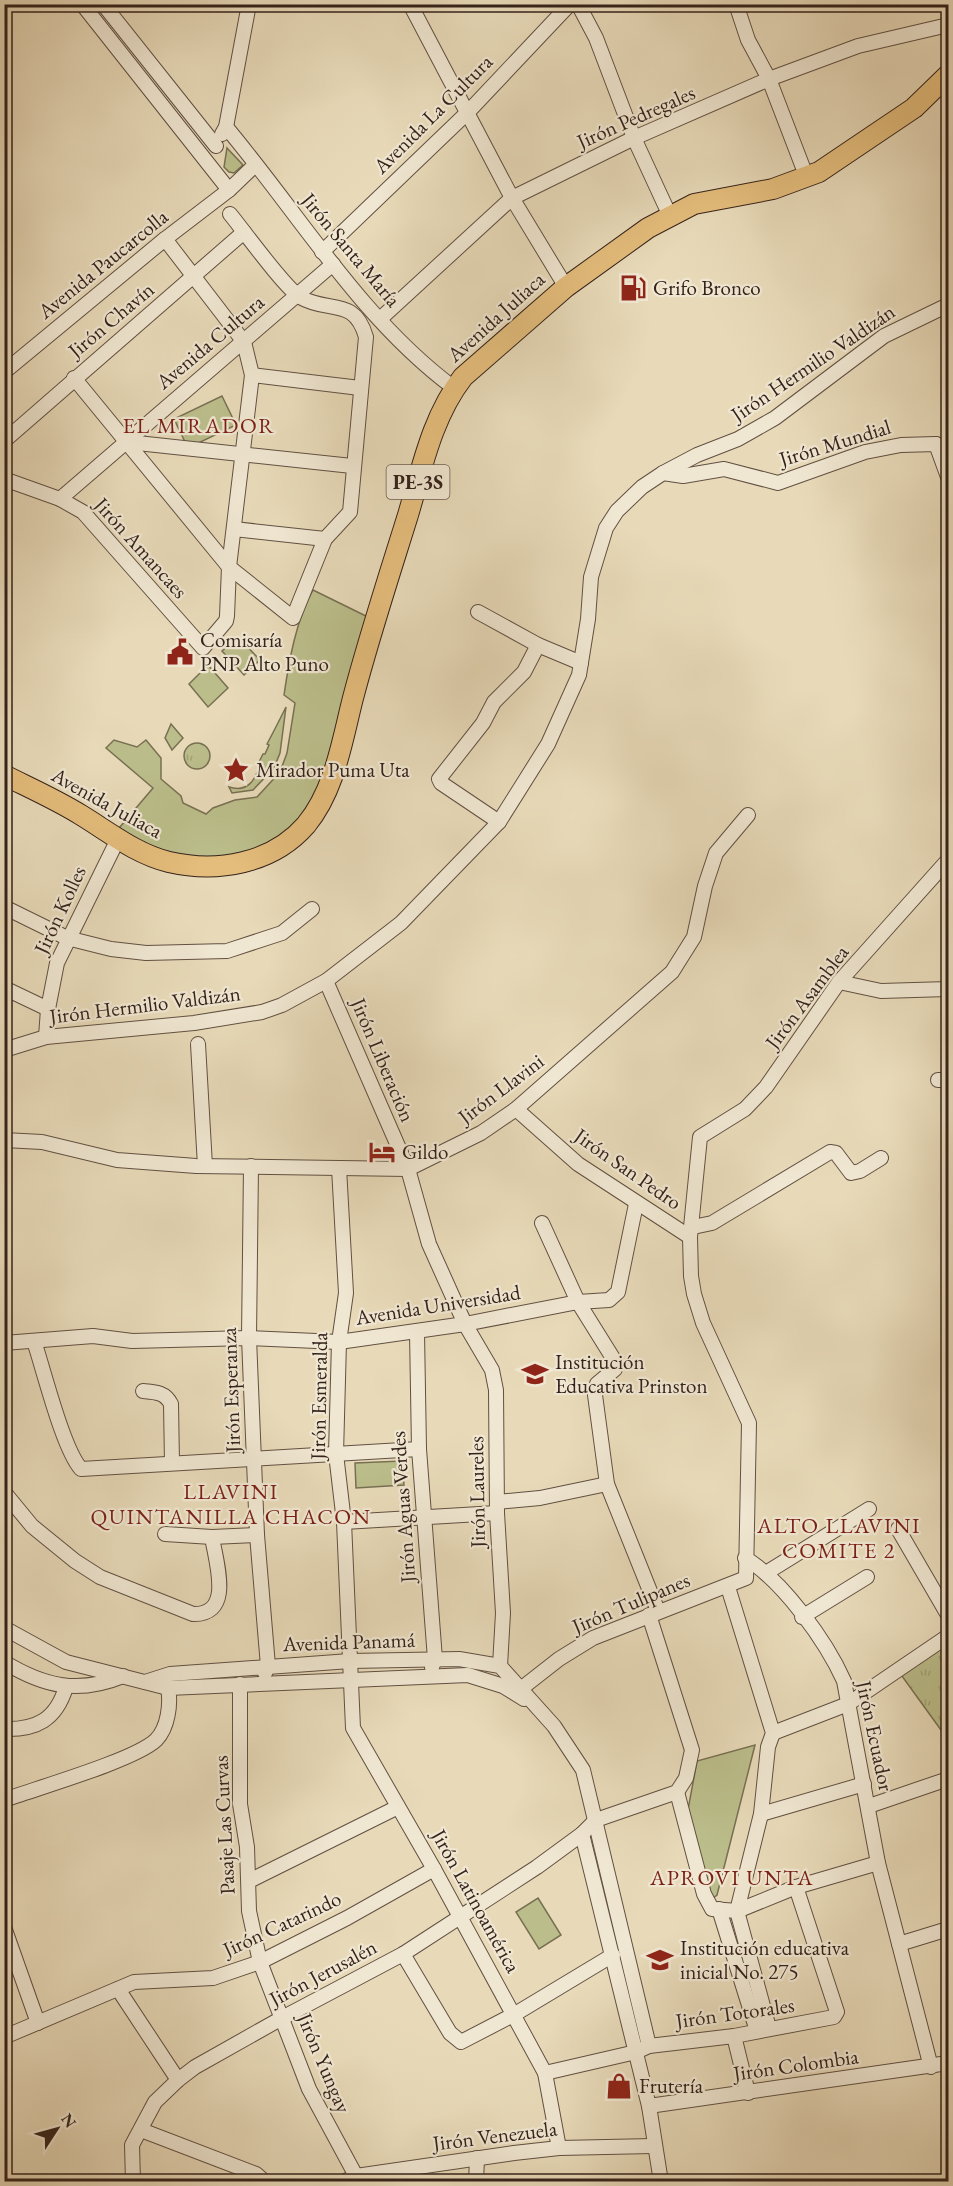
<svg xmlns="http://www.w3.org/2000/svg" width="953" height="2186" font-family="'EB Garamond',serif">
  <defs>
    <pattern id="park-tufts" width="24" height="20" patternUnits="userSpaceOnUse" patternTransform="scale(1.5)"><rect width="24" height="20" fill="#bbbe8b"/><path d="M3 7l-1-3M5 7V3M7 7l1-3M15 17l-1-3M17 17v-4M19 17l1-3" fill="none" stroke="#a1a377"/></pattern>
  </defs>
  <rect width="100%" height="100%" fill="#e8dab9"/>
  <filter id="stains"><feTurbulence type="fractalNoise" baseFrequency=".00333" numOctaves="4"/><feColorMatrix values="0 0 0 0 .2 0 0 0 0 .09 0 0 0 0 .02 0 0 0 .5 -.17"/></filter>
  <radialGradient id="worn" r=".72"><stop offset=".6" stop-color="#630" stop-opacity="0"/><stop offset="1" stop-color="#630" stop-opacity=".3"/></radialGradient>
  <g fill="#bbbe8b" stroke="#787053" stroke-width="1.5">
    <path d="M227,148L243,165L234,173L229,172L224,167Z"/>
    <path d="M222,396L236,425L188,448L174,419Z"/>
    <path d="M313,590L376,621L323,788L300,822L256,852L191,862L114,834L153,788L106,748L114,740L137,747L146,740L161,758V779L181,796L183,803L206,814L213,808L235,800L257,797L280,772L287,753L295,703L284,695C289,661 296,620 313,590Z"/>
    <path d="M238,637L260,660L244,675L222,651Z"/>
    <path d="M208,665L228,688L208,707L189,684Z"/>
    <path d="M286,707L280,753L274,768L253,790L232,793L229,787C249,793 255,779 261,764L259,762L263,754H265L269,745L267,744C274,731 279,721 286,707Z"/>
    <path d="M171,724L183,738L172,750L165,738Z"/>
    <path d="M402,1461L404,1485L356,1488L355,1463Z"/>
    <path d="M755,1745L717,1895L712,1899L687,1815L697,1761Z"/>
    <path d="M538,1898L561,1935L539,1949L516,1912Z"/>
  </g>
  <g fill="url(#park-tufts)" stroke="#787053" stroke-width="1.5">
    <circle cx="197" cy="756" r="13"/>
    <path d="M948,1637V1726L941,1730L899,1672Z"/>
  </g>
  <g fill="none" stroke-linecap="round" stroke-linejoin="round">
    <g stroke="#615042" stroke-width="16">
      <g id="minor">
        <path d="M82,4L229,190"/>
        <path d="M103,4L216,146"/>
        <path d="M410,4L512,198L566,287"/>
        <path d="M578,4L596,38L634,138L670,216"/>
        <path d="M736,4L748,40L769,79L807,178"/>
        <path d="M226,127C300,215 361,319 454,388"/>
        <path d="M222,134L226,127L249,4"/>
        <path d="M322,252L468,112L570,4"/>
        <path d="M380,319L512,198L634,138L769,79L858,46L948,25"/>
        <path d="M4,372L165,239L229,190L255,165"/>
        <path d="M252,375L360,388"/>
        <path d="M74,378L229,567L293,618L325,539L350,512L366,337C354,296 329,314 300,297C284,287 244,231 230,214"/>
        <path d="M4,441L244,232"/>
        <path d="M128,442L352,466"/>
        <path d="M936,444L948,477"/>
        <path d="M663,473L683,476L724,469L778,483L865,452L901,445L936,444L948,451"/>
        <path d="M4,479L60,499L83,512L203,648L226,621L227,616L229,567L252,375L244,342L165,239"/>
        <path d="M60,499L333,264"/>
        <path d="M234,529L325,539"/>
        <path d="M478,612L538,645L581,663"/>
        <path d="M499,822L441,783L439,779L483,723L494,702L524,672L538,645"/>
        <path d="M4,907L67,938L111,949L146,953L227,951L282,933L312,909"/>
        <path d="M326,981L408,1169L429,1244L465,1324L492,1370L496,1390L497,1513L503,1613L500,1666"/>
        <path d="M839,982L881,991L948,989"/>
        <path d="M4,988L48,1009"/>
        <path d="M46,1037L48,1009L57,963L118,839"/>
        <path d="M198,1044L205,1166"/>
        <path d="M4,1050L46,1037L194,1023L262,1012L282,1005L326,981L401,923L499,822L548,744L579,675L588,619L591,577L606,528L617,511L642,487L663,473L697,455L738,439L775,418L884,336L948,305"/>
        <path d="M938,1080H948"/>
        <path d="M516,1109L578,1164L690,1237"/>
        <path d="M4,1140L42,1142L117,1160L196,1166L408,1169L481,1133L516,1109L672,972L694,937L705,886L716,853L748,815"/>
        <path d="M251,1166L249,1338L257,1535L268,1666L265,1673"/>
        <path d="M339,1168L346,1293L339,1342L336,1454L344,1522L353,1728L434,1869L545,2073L559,2148"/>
        <path d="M542,1223L578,1302L616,1363L615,1369L597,1384L595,1395L607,1484L658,1611"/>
        <path d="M693,1227L712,1223L830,1152L836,1153L851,1173L860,1171L881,1158"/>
        <path d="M417,1332L419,1449L435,1659L432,1667"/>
        <path d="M34,1341C44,1371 63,1449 81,1469L419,1449"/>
        <path d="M4,1343L93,1336L132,1341L249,1338L339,1342L465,1324L578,1302L609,1300L618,1292L636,1204"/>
        <path d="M143,1391C155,1392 165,1392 171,1404L172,1463"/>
        <path d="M4,1492L32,1526L75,1561L100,1577L193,1614C234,1615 216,1563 212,1537"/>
        <path d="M497,1502L540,1498L607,1484"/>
        <path d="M344,1522L497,1513"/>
        <path d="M898,1529L948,1615"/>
        <path d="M165,1534L212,1537L257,1535"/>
        <path d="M745,1558C783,1581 826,1641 844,1681L878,1863L931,2067"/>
        <path d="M766,1573L869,1509"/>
        <path d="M728,1587L773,1733L768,1747L761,1814L737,1911L769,2028"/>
        <path d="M649,1615L692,1750L686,1778L677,1792L596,1820L582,1834L649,2106L661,2182"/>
        <path d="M802,1617L867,1577"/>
        <path d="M4,1628L66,1662L168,1688L468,1675L503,1686L524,1699"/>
        <path d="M4,1662C45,1687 79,1694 123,1676"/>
        <path d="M145,1682L170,1674L350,1661L459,1659L500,1666L554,1726L583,1770L649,2046"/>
        <path d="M240,1684V1804L247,1847L249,1911L260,1962L309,2089L356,2176"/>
        <path d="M522,1688L559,1659L593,1638L746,1578L749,1423L703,1323L694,1294L691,1276L690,1237L700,1137L745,1109L766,1087L839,982L948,860"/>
        <path d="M4,1729C36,1730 56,1720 66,1687"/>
        <path d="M773,1733L848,1704L948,1636"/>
        <path d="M677,1792L704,1894L712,1909L737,1911L796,1887L878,1863"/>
        <path d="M4,1800C37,1788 135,1760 156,1740C168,1728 171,1704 168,1688"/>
        <path d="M869,1806L948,1779"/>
        <path d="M761,1814L864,1784"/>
        <path d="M249,1881L398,1807"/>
        <path d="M719,1909L757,2031"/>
        <path d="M4,1927L38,2023"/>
        <path d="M899,1944L948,1929"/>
        <path d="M403,1954L450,2033L461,2042L515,2014L613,1955"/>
        <path d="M118,1989L178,2080"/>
        <path d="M734,2036L748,2093"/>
        <path d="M4,2037L134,1982L213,1978L260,1962L347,1918L434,1869"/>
        <path d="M545,2073L636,2052L649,2046L734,2036L834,2017L837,2012L796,1887"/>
        <path d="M649,2106L948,2063"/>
        <path d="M141,2130L256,2174L265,2182"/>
        <path d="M133,2182L132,2145L155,2102L178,2080L195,2067L282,2018L403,1954L537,1867L582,1834"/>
        <path d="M343,2182L356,2176L514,2153L559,2148L653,2146"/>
        <path d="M476,2182L477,2158"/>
      </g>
    </g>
    <g stroke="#34221b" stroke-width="22">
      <path id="highway" d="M4,775C30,788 57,800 81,815C109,832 136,854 169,862C217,873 272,864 306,825C335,790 342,741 353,698C369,637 389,576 408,515C422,468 432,417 463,377L566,287L648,228L694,204L773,189L819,172L914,108L948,75"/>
    </g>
    <use href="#minor" stroke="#f0e7d2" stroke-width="14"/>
    <use href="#highway" stroke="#e4bd7c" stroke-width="20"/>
  </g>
  <defs>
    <g id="fuel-bare" transform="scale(2.07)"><path d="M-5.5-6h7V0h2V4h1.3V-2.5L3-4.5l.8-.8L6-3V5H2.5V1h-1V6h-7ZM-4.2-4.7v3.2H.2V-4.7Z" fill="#8f2418" stroke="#f0e7d2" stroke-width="2.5" paint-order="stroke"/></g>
    <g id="civic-bare" transform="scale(2.07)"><path d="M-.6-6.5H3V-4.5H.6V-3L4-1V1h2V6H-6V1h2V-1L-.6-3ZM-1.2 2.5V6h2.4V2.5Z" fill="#8f2418" stroke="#f0e7d2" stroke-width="2.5" paint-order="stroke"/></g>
    <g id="sight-bare" transform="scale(2.07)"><path d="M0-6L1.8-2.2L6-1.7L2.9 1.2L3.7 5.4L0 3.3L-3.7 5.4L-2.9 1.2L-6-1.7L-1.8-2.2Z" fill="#8f2418" stroke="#f0e7d2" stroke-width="2.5" paint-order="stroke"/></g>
    <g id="hotel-bare" transform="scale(2.07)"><path d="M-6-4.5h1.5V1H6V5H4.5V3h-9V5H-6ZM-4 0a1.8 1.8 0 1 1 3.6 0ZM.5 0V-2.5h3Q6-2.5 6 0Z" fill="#8f2418" stroke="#f0e7d2" stroke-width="2.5" paint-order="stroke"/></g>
    <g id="school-bare" transform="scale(2.07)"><path d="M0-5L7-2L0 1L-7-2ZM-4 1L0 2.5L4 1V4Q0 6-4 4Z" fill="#8f2418" stroke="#f0e7d2" stroke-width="2.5" paint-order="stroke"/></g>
    <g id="shop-bare" transform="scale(2.07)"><path d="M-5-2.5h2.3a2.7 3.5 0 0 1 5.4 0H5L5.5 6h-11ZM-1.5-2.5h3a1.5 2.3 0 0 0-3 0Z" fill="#8f2418" stroke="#f0e7d2" stroke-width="2.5" paint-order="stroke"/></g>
  </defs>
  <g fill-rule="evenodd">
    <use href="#fuel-bare" x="633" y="288"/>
    <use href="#civic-bare" x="180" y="652"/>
    <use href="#sight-bare" x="236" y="770"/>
    <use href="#hotel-bare" x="382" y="1152"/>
    <use href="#school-bare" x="535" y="1374"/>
    <use href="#school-bare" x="660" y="1960"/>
    <use href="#shop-bare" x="619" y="2086"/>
  </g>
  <g text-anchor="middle" stroke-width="4.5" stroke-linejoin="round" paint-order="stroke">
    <rect fill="#f0e7d2" stroke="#6c5d52" stroke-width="1.5" x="386.5" y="465" width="63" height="34" rx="4.5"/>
    <g font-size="20" font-weight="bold" fill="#34221b">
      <text x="418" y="489">PE-3S</text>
    </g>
    <g font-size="21" fill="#34221b" stroke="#f0e7d2">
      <text transform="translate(433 114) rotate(-45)" y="7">Avenida La Cultura</text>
      <text transform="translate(636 117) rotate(-24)" y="7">Jirón Pedregales</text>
      <text transform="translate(351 250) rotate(50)" y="7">Jirón Santa María</text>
      <text transform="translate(103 264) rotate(-39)" y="7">Avenida Paucarcolla</text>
      <text transform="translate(496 317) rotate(-42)" y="7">Avenida Juliaca</text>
      <text transform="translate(111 320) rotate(-40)" y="7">Jirón Chavín</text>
      <text transform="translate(210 342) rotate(-40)" y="7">Avenida Cultura</text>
      <text transform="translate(813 363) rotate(-34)" y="7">Jirón Hermilio Valdizán</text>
      <text transform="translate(835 443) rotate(-17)" y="7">Jirón Mundial</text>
      <text transform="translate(141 548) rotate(48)" y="7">Jirón Amancaes</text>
      <text transform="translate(107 803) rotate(29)" y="7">Avenida Juliaca</text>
      <text transform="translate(60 910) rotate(-65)" y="7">Jirón Kolles</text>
      <text transform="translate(807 997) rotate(-53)" y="7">Jirón Asamblea</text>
      <text transform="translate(145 1005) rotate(-7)" y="7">Jirón Hermilio Valdizán</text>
      <text transform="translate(383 1060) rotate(67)" y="7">Jirón Liberación</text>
      <text transform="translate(501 1089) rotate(-37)" y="7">Jirón Llavini</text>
      <text transform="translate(628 1169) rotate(35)" y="7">Jirón San Pedro</text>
      <text transform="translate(438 1305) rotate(-9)" y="7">Avenida Universidad</text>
      <text transform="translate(231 1390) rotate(-92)" y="7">Jirón Esperanza</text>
      <text transform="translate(319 1396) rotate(-89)" y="7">Jirón Esmeralda</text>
      <text transform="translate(477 1492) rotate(-91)" y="7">Jirón Laureles</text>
      <text transform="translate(403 1507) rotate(-94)" y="7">Jirón Aguas Verdes</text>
      <text transform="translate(631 1603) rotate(-23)" y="7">Jirón Tulipanes</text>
      <text transform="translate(349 1642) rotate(-2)" y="7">Avenida Panamá</text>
      <text transform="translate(875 1736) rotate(78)" y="7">Jirón Ecuador</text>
      <text transform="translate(224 1825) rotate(-93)" y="7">Pasaje Las Curvas</text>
      <text transform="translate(476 1901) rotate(61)" y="7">Jirón Latinoamérica</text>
      <text transform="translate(282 1924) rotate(-25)" y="7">Jirón Catarindo</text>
      <text transform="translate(323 1973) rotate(-28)" y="7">Jirón Jerusalén</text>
      <text transform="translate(735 2013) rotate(-8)" y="7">Jirón Totorales</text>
      <text transform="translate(324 2063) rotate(67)" y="7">Jirón Yungay</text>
      <text transform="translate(796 2065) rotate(-8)" y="7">Jirón Colombia</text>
      <text transform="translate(495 2136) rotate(-7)" y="7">Jirón Venezuela</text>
    </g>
    <g font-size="21" fill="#34221b" stroke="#f0e7d2" text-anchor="start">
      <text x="653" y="295">Grifo Bronco</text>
      <text x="200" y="647">Comisaría<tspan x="200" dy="24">PNP Alto Puno</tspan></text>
      <text x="256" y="777">Mirador Puma Uta</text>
      <text x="402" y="1159">Gildo</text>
      <text x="555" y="1369">Institución<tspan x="555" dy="24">Educativa Prinston</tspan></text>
      <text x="680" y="1955">Institución educativa<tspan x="680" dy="24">inicial No. 275</tspan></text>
      <text x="639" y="2093">Frutería</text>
    </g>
    <g font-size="22" letter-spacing="1.5" fill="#7a1f14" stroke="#f0e7d2">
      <text x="199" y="433">EL MIRADOR</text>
      <text x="231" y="1499">LLAVINI<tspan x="231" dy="25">QUINTANILLA CHACON</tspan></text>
      <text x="839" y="1533">ALTO LLAVINI<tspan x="839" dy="25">COMITE 2</tspan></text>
      <text x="732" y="1885">APROVI UNTA</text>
    </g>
  </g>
  <rect width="953" height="2186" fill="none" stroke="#e8dab9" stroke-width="24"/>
  <rect x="6" y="6" width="941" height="2174" fill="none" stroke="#34221b" stroke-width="3"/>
  <rect x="12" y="12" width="929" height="2162" fill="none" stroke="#34221b" stroke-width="1.5"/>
  <g transform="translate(57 2129) rotate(54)" stroke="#f0e7d2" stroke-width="4.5" paint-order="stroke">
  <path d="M0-4.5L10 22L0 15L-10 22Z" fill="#34221b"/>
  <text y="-9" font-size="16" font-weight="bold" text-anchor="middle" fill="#34221b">N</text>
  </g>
  <rect width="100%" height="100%" filter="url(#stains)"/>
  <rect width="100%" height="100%" fill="url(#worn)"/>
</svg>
